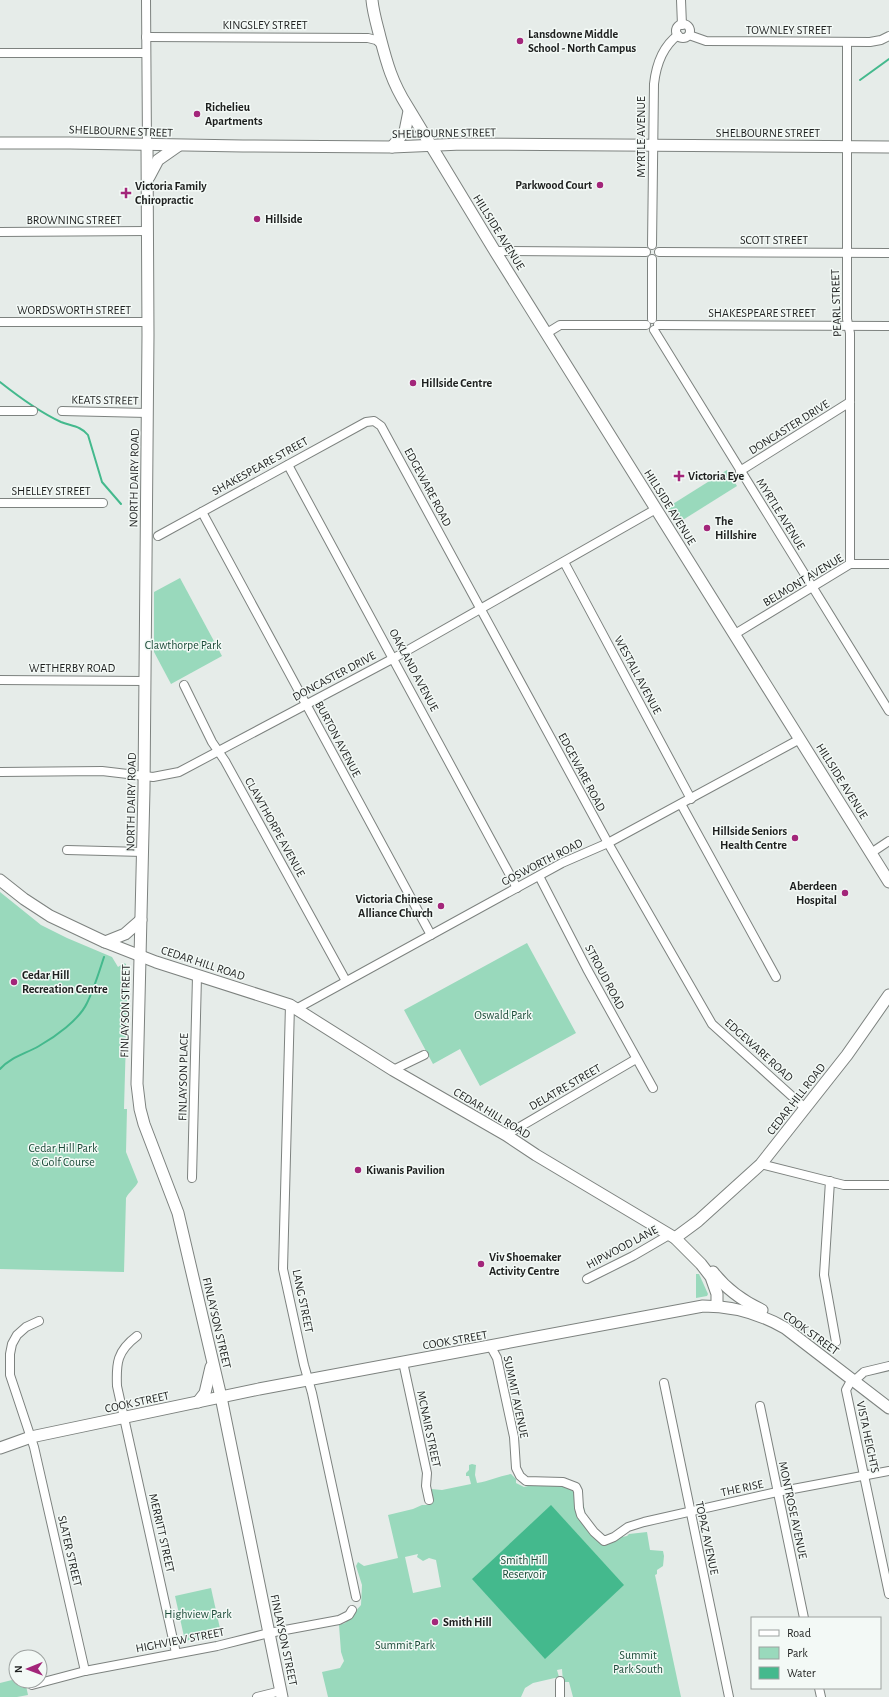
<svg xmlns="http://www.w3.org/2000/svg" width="889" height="1697" font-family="'Alegreya Sans',sans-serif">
  <rect width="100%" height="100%" fill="#e6ece9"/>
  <g fill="#99d9bc" fill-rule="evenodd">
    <path d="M727,470L737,486L678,523L668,507Z"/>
    <path d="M180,578L222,656L171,684L154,652V592Z"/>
    <path d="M0,892L41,925L67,938L112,957L118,967L124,963L126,964V967H128L124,1109H127L126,1152L138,1182C135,1188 129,1192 126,1198L124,1272L0,1269Z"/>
    <path d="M527,943L576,1033L480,1086L460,1049L433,1064L404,1010Z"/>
    <path d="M696,1274H699L708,1294L707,1296L696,1298Z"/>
    <path d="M472,1464L476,1465L475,1475L477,1483C489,1481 499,1476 511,1474L516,1479V1483L524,1487L532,1485L541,1486V1484L563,1485L581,1493L588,1525L603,1541L627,1536L629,1534L647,1532L650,1550L663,1551L664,1556L663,1566L657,1570V1574L655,1575L681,1697H573L569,1682H563L562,1669L557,1670L559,1677L533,1683L525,1688L521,1697H328L322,1672L340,1668L344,1661L341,1652L339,1625L345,1623L361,1605L362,1585L356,1566L358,1562L364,1566L398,1558L388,1515L413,1509L422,1505H430L432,1502L429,1491L431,1489L442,1490L471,1484L469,1476H466V1473L469,1470V1465ZM418,1554L417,1557L423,1561L429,1558L436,1560L441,1587L413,1593L405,1557Z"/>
    <path d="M211,1588L221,1633L185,1641L175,1596Z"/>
    <path d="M16,1679V1681H25L28,1695L17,1697H0V1683Z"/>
  </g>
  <path fill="#44b98d" d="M551,1505L624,1585L545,1659L472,1579Z"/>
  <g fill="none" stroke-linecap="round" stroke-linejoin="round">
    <g stroke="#44b98d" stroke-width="2">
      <path d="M860,80L889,59"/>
      <path d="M0,382C19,397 39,412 61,422C71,426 81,426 88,435L102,482L121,504"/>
      <path d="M0,1069C11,1057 25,1054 39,1046C55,1037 79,1020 87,1003C94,989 99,972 104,957"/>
    </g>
    <g stroke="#7d827f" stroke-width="10">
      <g id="street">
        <path d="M146,0L147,145"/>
        <path d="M681,0L682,25"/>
        <circle cx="683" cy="31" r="7"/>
        <path d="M689,35L706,41L870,42L881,40L889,36"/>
        <path d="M146,37L368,38L376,40L382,45"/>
        <path d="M847,42V319L850,333V564"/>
        <path d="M0,53H146"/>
        <path d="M0,232L147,231"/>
        <path d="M652,245L654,84C656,66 662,47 678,35"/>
        <path d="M495,251L646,252"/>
        <path d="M659,252L889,253"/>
        <path d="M652,319V259"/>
        <path d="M0,322H148"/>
        <path d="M658,325L889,326"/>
        <path d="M654,330L889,711"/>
        <path d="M547,333L560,325H646"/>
        <path d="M0,411H33"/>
        <path d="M62,411L147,413"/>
        <path d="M288,465L517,888"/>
        <path d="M740,471L850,402"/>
        <path d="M0,503H103"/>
        <path d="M202,512L431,935"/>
        <path d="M158,536L366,422L374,421L381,426L608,843L712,1024L805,1108"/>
        <path d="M564,562L691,799"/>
        <path d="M735,634L850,564H889"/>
        <path d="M0,680L145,681"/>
        <path d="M184,685L212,742L225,761L346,981"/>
        <path d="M0,772L102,771L153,777L179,772L394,658L656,509"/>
        <path d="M681,804L776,977"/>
        <path d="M67,850L143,852"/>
        <path d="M871,853L889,841"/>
        <path d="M539,876L587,969L653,1088"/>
        <path d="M290,1005L283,1269L304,1365L312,1393L356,1597"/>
        <path d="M296,1009L562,863L608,843L800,739"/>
        <path d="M393,1070L424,1055"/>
        <path d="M506,1135L636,1059"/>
        <path d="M761,1164L844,1185H889"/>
        <path d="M192,1178L197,976"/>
        <path d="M830,1181L824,1275L836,1342"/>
        <path d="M587,1279L633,1256L669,1235"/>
        <path d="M39,1321L26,1327L17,1335L12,1344L10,1354V1375L34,1447L85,1671"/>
        <path d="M137,1336C117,1351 116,1363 117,1386L176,1653"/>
        <path d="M491,1347L497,1358L514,1437L516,1468L520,1476L526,1481L563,1482L576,1487L578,1491L579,1508L581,1515L594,1532L604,1541L614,1537L628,1527L644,1522L777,1492L889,1471"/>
        <path d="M403,1362L427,1473L426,1486L429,1500"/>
        <path d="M852,1379L846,1390L889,1594"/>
        <path d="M854,1381L864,1372L889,1366"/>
        <path d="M664,1383L729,1697"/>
        <path d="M760,1406L804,1618"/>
        <path d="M560,1681V1697"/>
        <path d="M32,1685L85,1671L217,1646L269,1633L339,1620L349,1615L352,1610"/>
        <path d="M819,1688L821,1697"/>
        <path d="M257,1697L281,1691"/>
      </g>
    </g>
    <g stroke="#7d827f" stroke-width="13">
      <g id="secondary">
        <path d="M372,0C373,12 377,25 380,37C387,64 392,82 407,106L493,248L889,882"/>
        <path d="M0,143H70L243,146L392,147L462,144L889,147"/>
        <path d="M147,145L148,335L144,789L137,1084L140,1109L144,1124L178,1213L221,1397L282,1697"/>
        <path d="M392,147L405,131L409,111"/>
        <path d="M149,177L158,160L178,146"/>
        <path d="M0,880L24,899L50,916L105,942L156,962L290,1005L393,1070L506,1135L536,1155L675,1238L701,1264L711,1277L717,1294V1306"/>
        <path d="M105,942L125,934L141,920"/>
        <path d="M675,1238L698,1221L761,1164L847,1055L889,995"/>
        <path d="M713,1272C726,1289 743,1301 762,1310"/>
        <path d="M198,1402L205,1393L211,1367"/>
        <path d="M0,1448L31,1437L259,1389L703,1306C734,1306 759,1313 785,1328L889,1408"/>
      </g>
    </g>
    <use href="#street" stroke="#fff" stroke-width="8"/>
    <use href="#secondary" stroke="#fff" stroke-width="11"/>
  </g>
  <g fill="#a3267a" stroke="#f3f9f6" stroke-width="1.5">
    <circle cx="520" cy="41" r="4"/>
    <circle cx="197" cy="114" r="4"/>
    <circle cx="600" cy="185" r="4"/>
    <path d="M124 187h4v4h4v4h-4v4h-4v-4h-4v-4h4z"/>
    <circle cx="257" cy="219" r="4"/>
    <circle cx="413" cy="383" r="4"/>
    <path d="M677 470h4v4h4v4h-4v4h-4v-4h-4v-4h4z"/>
    <circle cx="707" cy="528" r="4"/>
    <circle cx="795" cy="838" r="4"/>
    <circle cx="845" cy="893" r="4"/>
    <circle cx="441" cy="906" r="4"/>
    <circle cx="14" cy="982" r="4"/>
    <circle cx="358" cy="1170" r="4"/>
    <circle cx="481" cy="1264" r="4"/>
    <circle cx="435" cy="1622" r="4"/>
  </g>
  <g text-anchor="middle" stroke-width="3" stroke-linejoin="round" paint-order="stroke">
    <g font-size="12" fill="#1d1f1e" stroke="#f3f9f6">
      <text x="265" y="29">KINGSLEY STREET</text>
      <text x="789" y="34">TOWNLEY STREET</text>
      <text transform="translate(121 131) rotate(2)" y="4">SHELBOURNE STREET</text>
      <text transform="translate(444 133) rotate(-1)" y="4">SHELBOURNE STREET</text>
      <text x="768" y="137">SHELBOURNE STREET</text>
      <text transform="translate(641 137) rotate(-90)" y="4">MYRTLE AVENUE</text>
      <text x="74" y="224">BROWNING STREET</text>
      <text transform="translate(499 232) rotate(58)" y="4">HILLSIDE AVENUE</text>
      <text x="774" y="244">SCOTT STREET</text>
      <text transform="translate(836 303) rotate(-92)" y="4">PEARL STREET</text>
      <text x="74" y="314">WORDSWORTH STREET</text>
      <text x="762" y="317">SHAKESPEARE STREET</text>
      <text transform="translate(105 400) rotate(1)" y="4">KEATS STREET</text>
      <text transform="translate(789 427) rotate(-32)" y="4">DONCASTER DRIVE</text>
      <text transform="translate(260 466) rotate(-29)" y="4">SHAKESPEARE STREET</text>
      <text transform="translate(134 478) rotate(-89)" y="4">NORTH DAIRY ROAD</text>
      <text transform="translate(428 487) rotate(62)" y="4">EDGEWARE ROAD</text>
      <text x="51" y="495">SHELLEY STREET</text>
      <text transform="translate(670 507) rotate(58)" y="4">HILLSIDE AVENUE</text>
      <text transform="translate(781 514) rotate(58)" y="4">MYRTLE AVENUE</text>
      <text transform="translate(803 580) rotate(-31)" y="4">BELMONT AVENUE</text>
      <text x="72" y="672">WETHERBY ROAD</text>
      <text transform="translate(414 670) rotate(62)" y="4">OAKLAND AVENUE</text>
      <text transform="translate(638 675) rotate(62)" y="4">WESTALL AVENUE</text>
      <text transform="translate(334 676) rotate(-28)" y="4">DONCASTER DRIVE</text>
      <text transform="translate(338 739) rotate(62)" y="4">BURTON AVENUE</text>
      <text transform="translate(582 772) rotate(62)" y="4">EDGEWARE ROAD</text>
      <text transform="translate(842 781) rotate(58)" y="4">HILLSIDE AVENUE</text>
      <text transform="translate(131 802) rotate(-89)" y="4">NORTH DAIRY ROAD</text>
      <text transform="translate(275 827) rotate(61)" y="4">CLAWTHORPE AVENUE</text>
      <text transform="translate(542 862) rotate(-27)" y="4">GOSWORTH ROAD</text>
      <text transform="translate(203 963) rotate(18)" y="4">CEDAR HILL ROAD</text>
      <text transform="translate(605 977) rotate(62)" y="4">STROUD ROAD</text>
      <text transform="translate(125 1011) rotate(-89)" y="4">FINLAYSON STREET</text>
      <text transform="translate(759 1050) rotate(42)" y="4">EDGEWARE ROAD</text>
      <text transform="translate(183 1077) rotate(-89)" y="4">FINLAYSON PLACE</text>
      <text transform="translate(565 1087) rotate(-30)" y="4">DELATRE STREET</text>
      <text transform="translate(796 1099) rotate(-52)" y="4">CEDAR HILL ROAD</text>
      <text transform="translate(492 1113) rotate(31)" y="4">CEDAR HILL ROAD</text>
      <text transform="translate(622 1247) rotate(-28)" y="4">HIPWOOD LANE</text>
      <text transform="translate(303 1301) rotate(78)" y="4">LANG STREET</text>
      <text transform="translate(217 1323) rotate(77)" y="4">FINLAYSON STREET</text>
      <text transform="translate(811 1333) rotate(36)" y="4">COOK STREET</text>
      <text transform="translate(455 1340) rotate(-10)" y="4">COOK STREET</text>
      <text transform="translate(516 1397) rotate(78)" y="4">SUMMIT AVENUE</text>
      <text transform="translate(137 1402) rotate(-12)" y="4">COOK STREET</text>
      <text transform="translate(429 1429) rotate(78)" y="4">MCNAIR STREET</text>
      <text transform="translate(868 1437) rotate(78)" y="4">VISTA HEIGHTS</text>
      <text transform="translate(742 1488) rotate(-12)" y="4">THE RISE</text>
      <text transform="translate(793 1510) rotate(78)" y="4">MONTROSE AVENUE</text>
      <text transform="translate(162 1533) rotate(77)" y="4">MERRITT STREET</text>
      <text transform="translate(707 1538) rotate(78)" y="4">TOPAZ AVENUE</text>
      <text transform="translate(70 1551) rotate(77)" y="4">SLATER STREET</text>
      <text transform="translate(180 1640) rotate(-11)" y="4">HIGHVIEW STREET</text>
      <text transform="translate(284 1640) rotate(78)" y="4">FINLAYSON STREET</text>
    </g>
    <g font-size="12" font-weight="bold" fill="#1d1f1e" stroke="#f3f9f6" text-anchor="start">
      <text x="528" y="38">Lansdowne Middle<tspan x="528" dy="14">School - North Campus</tspan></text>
      <text x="205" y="111">Richelieu<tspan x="205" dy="14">Apartments</tspan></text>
      <text x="592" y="189" text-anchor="end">Parkwood Court</text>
      <text x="135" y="190">Victoria Family<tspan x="135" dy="14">Chiropractic</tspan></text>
      <text x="265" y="223">Hillside</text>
      <text x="421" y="387">Hillside Centre</text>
      <text x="688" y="480">Victoria Eye</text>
      <text x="715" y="525">The<tspan x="715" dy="14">Hillshire</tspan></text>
      <text x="787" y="835" text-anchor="end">Hillside Seniors<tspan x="787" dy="14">Health Centre</tspan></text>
      <text x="837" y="890" text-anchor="end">Aberdeen<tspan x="837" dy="14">Hospital</tspan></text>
      <text x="433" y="903" text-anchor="end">Victoria Chinese<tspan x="433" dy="14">Alliance Church</tspan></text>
      <text x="22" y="979">Cedar Hill<tspan x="22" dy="14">Recreation Centre</tspan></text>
      <text x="366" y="1174">Kiwanis Pavilion</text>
      <text x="489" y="1261">Viv Shoemaker<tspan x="489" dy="14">Activity Centre</tspan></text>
      <text x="443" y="1626">Smith Hill</text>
    </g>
    <g font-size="12" fill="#1b4b38" stroke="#f3f9f6">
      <text x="183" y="649">Clawthorpe Park</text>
      <text x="503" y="1019">Oswald Park</text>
      <text x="63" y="1152">Cedar Hill Park<tspan x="63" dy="14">&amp; Golf Course</tspan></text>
      <text x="524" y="1564">Smith Hill<tspan x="524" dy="14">Reservoir</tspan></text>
      <text x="198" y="1618">Highview Park</text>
      <text x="405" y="1649">Summit Park</text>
      <text x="638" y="1659">Summit<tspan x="638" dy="14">Park South</tspan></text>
    </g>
  </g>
  <rect x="751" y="1617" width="130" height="72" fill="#f3f9f6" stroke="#9da2a0"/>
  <rect x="759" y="1630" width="20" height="6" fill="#ffffff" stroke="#9da2a0"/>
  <text x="787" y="1637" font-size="12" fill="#1d1f1e">Road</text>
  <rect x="759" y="1647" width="20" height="12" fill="#99d9bc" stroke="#9da2a0"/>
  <text x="787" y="1657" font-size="12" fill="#1d1f1e">Park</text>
  <rect x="759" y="1667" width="20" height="12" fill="#44b98d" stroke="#9da2a0"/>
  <text x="787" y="1677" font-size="12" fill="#1d1f1e">Water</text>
  <g transform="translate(28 1669) rotate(269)"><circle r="19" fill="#f3f9f6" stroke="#9da2a0"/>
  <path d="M0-3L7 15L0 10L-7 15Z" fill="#a3267a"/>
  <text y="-6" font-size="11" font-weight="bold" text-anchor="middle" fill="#1d1f1e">N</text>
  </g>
</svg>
